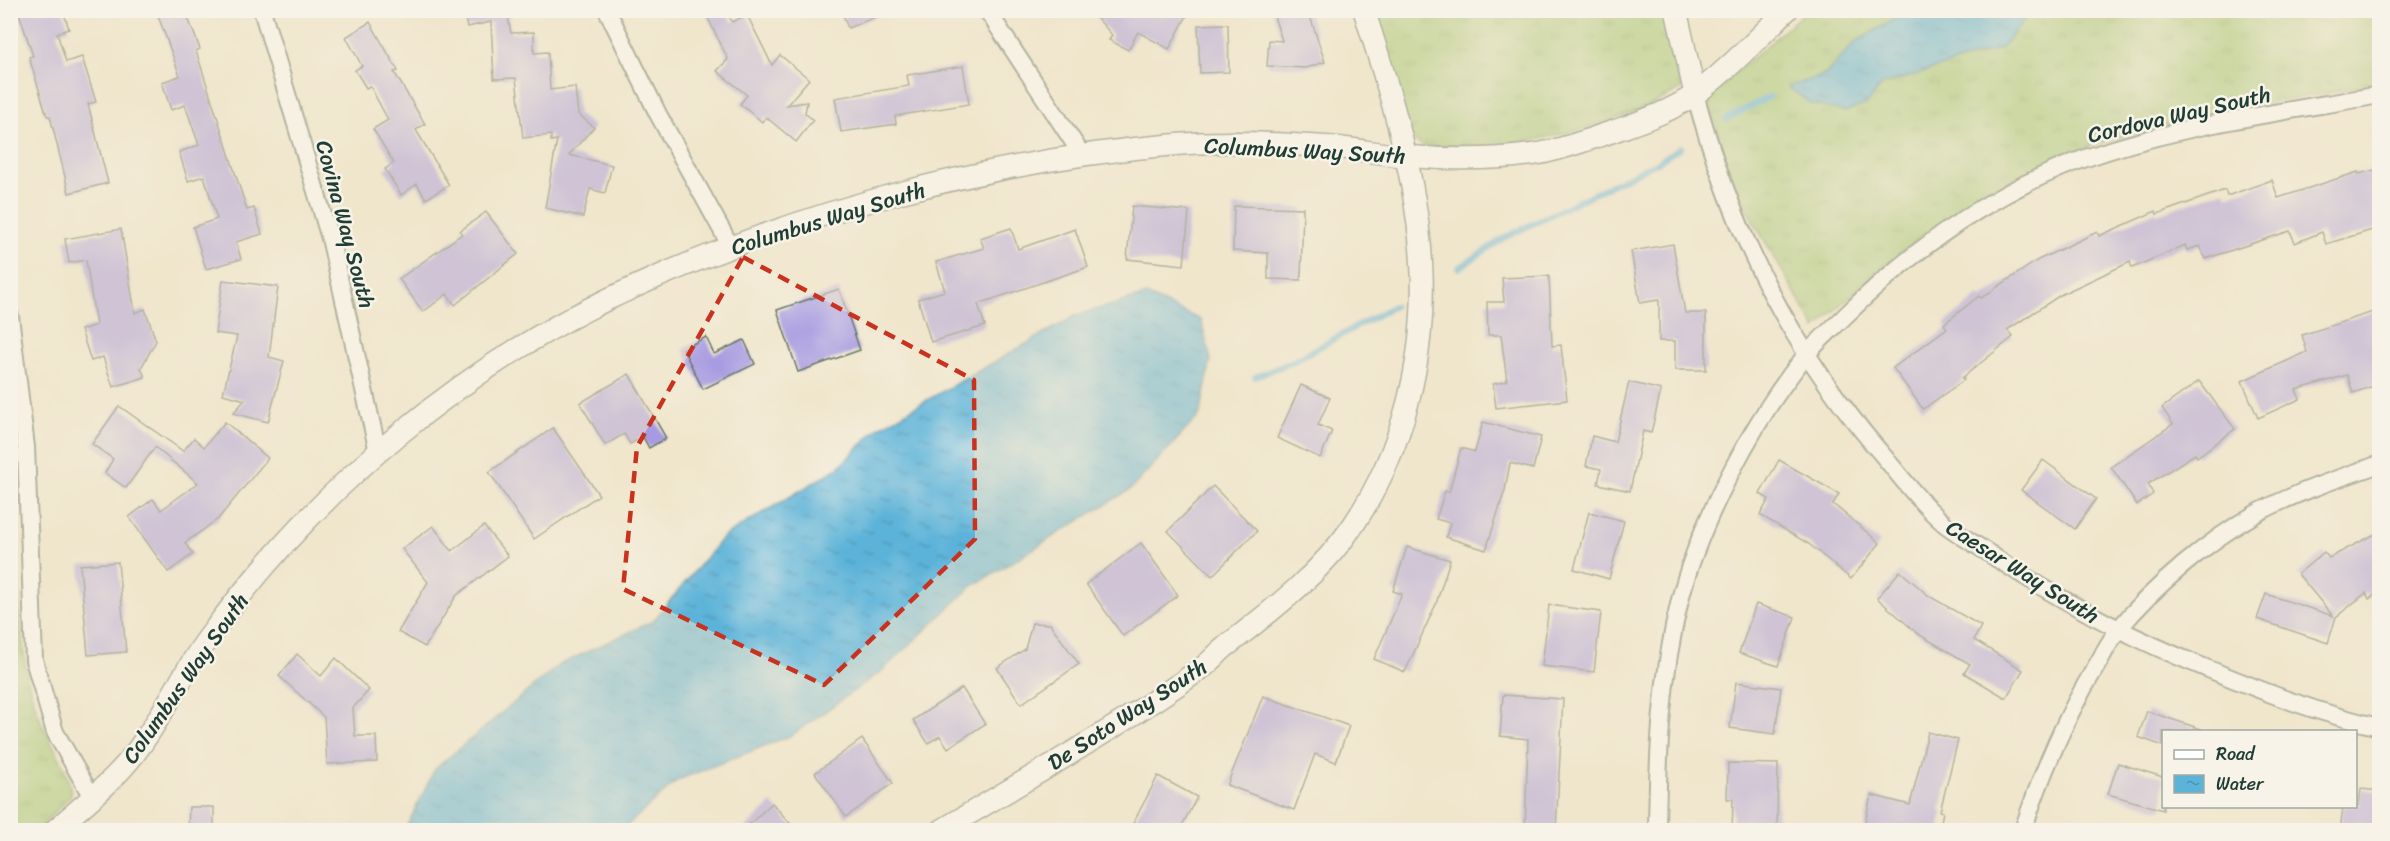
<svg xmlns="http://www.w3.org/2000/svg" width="2390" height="841" font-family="Sriracha,sans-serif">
  <defs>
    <pattern id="grass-tufts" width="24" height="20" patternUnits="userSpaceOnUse" patternTransform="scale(1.5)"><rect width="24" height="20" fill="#a2c873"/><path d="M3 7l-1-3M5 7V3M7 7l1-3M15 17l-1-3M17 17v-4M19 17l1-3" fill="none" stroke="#83a45f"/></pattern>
    <pattern id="water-ripples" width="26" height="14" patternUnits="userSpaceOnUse" patternTransform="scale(1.5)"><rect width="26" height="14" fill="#5cb3d9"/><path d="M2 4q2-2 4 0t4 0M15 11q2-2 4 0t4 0" fill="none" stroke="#4b93b1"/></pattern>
  </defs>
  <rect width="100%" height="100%" fill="#f7f3e8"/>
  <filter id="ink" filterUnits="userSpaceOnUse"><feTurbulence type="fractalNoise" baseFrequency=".0167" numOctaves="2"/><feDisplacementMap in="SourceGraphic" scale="12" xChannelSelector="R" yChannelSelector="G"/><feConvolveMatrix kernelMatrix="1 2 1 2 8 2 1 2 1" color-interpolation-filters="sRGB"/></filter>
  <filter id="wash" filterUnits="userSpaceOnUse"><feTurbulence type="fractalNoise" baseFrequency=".008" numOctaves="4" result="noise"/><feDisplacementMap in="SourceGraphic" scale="24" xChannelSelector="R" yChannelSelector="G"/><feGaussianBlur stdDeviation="1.35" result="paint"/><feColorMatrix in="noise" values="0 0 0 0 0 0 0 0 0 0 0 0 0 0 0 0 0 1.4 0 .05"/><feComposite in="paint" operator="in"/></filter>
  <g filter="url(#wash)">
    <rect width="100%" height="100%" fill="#f0e6cc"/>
    <g fill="url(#grass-tufts)" stroke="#608254" stroke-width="1.5">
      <path d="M1375,11H1664L1682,89C1613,127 1526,149 1447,146C1440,146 1430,149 1424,146C1420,145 1413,139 1409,136Z"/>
      <path d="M1806,11H1910L1855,42L1825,75L1788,87L1812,104H1867L1882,85L2001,48L2032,11H2379V84C2287,101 2193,115 2103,142C2087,146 2072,154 2057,160C1960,201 1890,256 1816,329L1741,200L1725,161L1708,97Z"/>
      <path d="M10,411C20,496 13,582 26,667C28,683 33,701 39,716C49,743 69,766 71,795L38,830H11Z"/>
    </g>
    <g fill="url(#water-ripples)" stroke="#3e7886" stroke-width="1.5">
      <path d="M1910,10L2032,11L2001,48L1882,85L1867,104L1845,112L1812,104L1788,87L1825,75L1855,42Z"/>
      <path d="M1146,295L1201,320L1211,360L1200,415L1131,489L971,587L882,671L792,735L678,780L622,830H405L435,769L559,665L653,621L723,537L838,468L878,428L1077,315Z"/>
    </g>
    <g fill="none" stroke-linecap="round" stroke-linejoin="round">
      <g stroke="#5cb3d9" stroke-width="6">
        <path d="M1726,119L1769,97"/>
        <path d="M1459,268L1504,238L1658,162L1681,147"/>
        <path d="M1255,377L1294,361L1394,306"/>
      </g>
    </g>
    <g id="blocks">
      <g fill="#a69ae1">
        <path d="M18,10H63L69,29L57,33L66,62L82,57L96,102L88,104L108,183L69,193L50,116H47L29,57L33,56Z"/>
        <path d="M156,10H185L200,49L196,51L247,210L254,208L262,234L236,242L241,259L206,269L193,227L217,219L204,176L188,181L179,152L199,145L185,105L171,110L162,82L180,76Z"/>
        <path d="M463,10H511V17H508L511,33L534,32V53L548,52L550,90L575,87L578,114L594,127L569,155L612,165L605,193L590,189L583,217L545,208L557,140L551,141V135L523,138L516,78L494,79L491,22L467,27Z"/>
        <path d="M704,10H726L732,22L747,15L772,65L780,55L809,79L787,105L807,102L805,113L813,120L796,142L766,117L762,122L740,104L747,95L717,71L728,59Z"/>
        <path d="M841,10H890V11L848,28Z"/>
        <path d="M1090,10H1190L1169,49L1138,32L1128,50L1109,40L1112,35Z"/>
        <path d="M1272,10H1308L1325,62L1306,68L1267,66L1269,40L1282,41Z"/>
        <path d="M370,22L398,71L394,72L425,124L416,130L449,185L426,199L417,184L401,195L385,169L394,163L373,129L388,120L370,86L366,88L355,70L362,66L346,37Z"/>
        <path d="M1228,24L1229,72L1200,73L1198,25Z"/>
        <path d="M963,66L969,104L895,116L896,124L841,132L835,98L909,86L907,75Z"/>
        <path d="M2379,169V228L2326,244L2322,232L2295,243L2290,231L2205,259L2200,246L2187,250L2185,245L2132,268L2130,262L2062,294L2007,330L2013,337L1962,378L1964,380L1923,409L1893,368L1947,328L1944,324L1979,296L1981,298L2038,260L2097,232L2099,236L2156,211L2157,214L2225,190L2227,196L2272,180L2278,198L2358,172L2359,174Z"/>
        <path d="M1132,206L1189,211L1184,265L1127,259Z"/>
        <path d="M1234,206L1303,208L1301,280L1268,279V253L1233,251Z"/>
        <path d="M486,212L518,254L455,305L447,294L423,312L399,279L462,234L460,231Z"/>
        <path d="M1011,228L1018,249L1075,229L1088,267L978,304L985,326L931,342L918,299L945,291L936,262L984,248L980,238Z"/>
        <path d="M121,229L135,313L145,309L156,341L141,368L145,377L113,387L103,357L91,361L81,330L96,325L86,260L69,263L65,239Z"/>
        <path d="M1673,244L1685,313H1706V370H1675V341H1659V300L1640,303L1631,251Z"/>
        <path d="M1549,276L1552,346L1561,345L1567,400L1496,408L1493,384L1507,381L1501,335H1488L1487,302H1504L1502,278Z"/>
        <path d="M223,280L278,287L269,357L284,361L268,422L233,413L245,400L223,394L237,336L215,333Z"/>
        <path d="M839,289L860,350L798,372L777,310Z"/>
        <path d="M2379,310V384L2353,393L2347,375L2296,390L2300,399L2258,418L2242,381L2307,352L2302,335Z"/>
        <path d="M706,337L714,354L744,340L755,364L703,389L683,349Z"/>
        <path d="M629,374L666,438L649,448L643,437L630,444L624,434L605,445L580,403Z"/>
        <path d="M2199,381L2235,429L2197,457L2195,454L2148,484L2153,494L2137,505L2111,467L2173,424L2162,408Z"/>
        <path d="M1629,382L1661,390L1651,433L1643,431L1630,491L1598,484L1601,469L1586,466L1592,436L1615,442Z"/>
        <path d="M1301,385L1330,398L1318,425L1332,431L1320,458L1277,438Z"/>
        <path d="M119,406L183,451L194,438L204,447L225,422L268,458L218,519L185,543L193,554L168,572L129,517L153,499L161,510L198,483L155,447L126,488L105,473L113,459L92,444Z"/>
        <path d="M1483,422L1541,437L1533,469L1510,463L1505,490L1486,550L1446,537L1450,523L1436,519L1445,491L1449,492L1461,448L1475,452Z"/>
        <path d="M553,428L599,495L534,539L489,472Z"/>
        <path d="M1779,460L1839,494L1833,504L1880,543L1851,579L1809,544L1760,515L1769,499L1760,494Z"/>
        <path d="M2043,460L2096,499L2075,529L2021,490Z"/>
        <path d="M1213,486L1257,531L1212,576L1168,531Z"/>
        <path d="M1589,512L1624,521L1609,579L1574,569Z"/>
        <path d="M433,526L452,551L484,526L508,556L456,596L425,647L398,632L428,582L402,549Z"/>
        <path d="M2379,532V593L2369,599L2366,593L2336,617L2328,643L2257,619L2266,594L2333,616L2298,574L2324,552L2329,558Z"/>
        <path d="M1141,543L1178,595L1123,636L1086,584Z"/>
        <path d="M1407,547L1450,560L1436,604L1405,672L1374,659L1402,594L1393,591Z"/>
        <path d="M118,562L126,652L88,655L80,565Z"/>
        <path d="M1900,571L1929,596L1981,626L1974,640L2023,670L2006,698L1964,673L1970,664L1918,634L1877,598Z"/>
        <path d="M1756,604L1795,617L1778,666L1739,653Z"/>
        <path d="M1549,605L1601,612L1594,672L1542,666Z"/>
        <path d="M1032,623L1050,624L1079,664L1021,704L997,668L1025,649Z"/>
        <path d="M297,654L321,676L336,658L369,690L353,708L355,736H376L377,762L327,764L324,717L279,676Z"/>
        <path d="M1736,682L1781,688L1775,734L1730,728Z"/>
        <path d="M962,688L985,724L948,748L940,736L928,743L913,720Z"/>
        <path d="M1503,695L1563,699L1556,831H1525L1528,739L1500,736Z"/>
        <path d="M1263,696L1349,726L1336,762L1315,754L1294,810L1227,785Z"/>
        <path d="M2147,711L2201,729L2200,732H2163V746L2138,737Z"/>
        <path d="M1928,732L1958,740L1940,811L1943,812L1939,831H1863L1871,795L1910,805Z"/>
        <path d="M862,739L893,783L846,817L815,773Z"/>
        <path d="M1728,763L1778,764L1777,831H1732L1733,799H1727Z"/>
        <path d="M2118,763L2163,777V810L2108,794Z"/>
        <path d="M1158,776L1197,797L1179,831H1129Z"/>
        <path d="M2361,789L2379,791V831H2340L2343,807L2359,805Z"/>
        <path d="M772,803L797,831H742Z"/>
        <path d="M189,807H214V831H188Z"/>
      </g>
    </g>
  </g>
  <g filter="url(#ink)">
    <use href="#blocks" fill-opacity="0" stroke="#687869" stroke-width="1.5"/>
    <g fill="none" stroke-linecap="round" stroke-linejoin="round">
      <g stroke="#687869" stroke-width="20">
        <g id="minor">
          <path d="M262,10L331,242L378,452"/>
          <path d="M607,10L658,114L731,247"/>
          <path d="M987,10L1082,155"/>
          <path d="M1695,94C1734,236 1789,348 1886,459C1904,481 1924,507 1946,525C1962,537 1980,547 1996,558C2061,601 2129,637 2201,666C2260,690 2318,714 2380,727"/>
          <path d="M10,316L26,447L34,660L55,732L92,797"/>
          <path d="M1657,830C1658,752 1661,677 1680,600C1699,523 1756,415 1807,354C1818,341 1832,329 1844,317C1918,244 2007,182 2107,151C2195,123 2289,111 2380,95"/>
          <path d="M2023,830C2042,773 2065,717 2097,665C2104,653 2110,640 2118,630C2153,587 2209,540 2257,513C2295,493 2339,478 2380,464"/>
        </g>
      </g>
      <g stroke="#687869" stroke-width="24">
        <g id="tertiary">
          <path d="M1676,10L1695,94"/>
          <path d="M55,830C82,806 113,782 135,753C162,718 180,677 206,641C315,489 469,359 641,284C805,211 992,160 1171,145C1224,140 1280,143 1333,147C1357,149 1380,154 1404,156C1447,160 1493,160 1536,154C1562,150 1589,139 1614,131C1642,121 1672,111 1697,93C1729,69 1758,38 1787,10"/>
          <path d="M942,830C1029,778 1119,727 1202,668C1212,661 1219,651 1229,644C1274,609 1322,572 1354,524C1403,450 1425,361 1422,273C1419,185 1391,94 1364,10"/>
        </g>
      </g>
      <use href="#minor" stroke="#fff" stroke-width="16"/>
      <use href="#tertiary" stroke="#fff" stroke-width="21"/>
    </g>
  </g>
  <path d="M0 0H2390V841H0ZM743,257L974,380L975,539L824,685L623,589L637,447Z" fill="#f0e6cc" fill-opacity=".55" fill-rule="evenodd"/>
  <path fill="none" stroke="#c8321e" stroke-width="4.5" stroke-dasharray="12 8" stroke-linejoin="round" d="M743,257L974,380L975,539L824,685L623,589L637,447Z"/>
  <g text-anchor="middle" stroke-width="5" stroke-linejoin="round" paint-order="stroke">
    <g font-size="22" fill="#1f3d34" stroke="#f7f3e8">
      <text transform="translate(2179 114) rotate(-13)" y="8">Cordova Way South</text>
      <text transform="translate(1305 150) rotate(3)" y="8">Columbus Way South</text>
      <text transform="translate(828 218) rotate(-17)" y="8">Columbus Way South</text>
      <text transform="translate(346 224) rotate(75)" y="8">Covina Way South</text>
      <text transform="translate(2023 571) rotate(32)" y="8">Caesar Way South</text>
      <text transform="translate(185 678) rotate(-55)" y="8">Columbus Way South</text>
      <text transform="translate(1127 714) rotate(-33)" y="8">De Soto Way South</text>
    </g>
  </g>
  <rect width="2390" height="841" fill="none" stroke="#f7f3e8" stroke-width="36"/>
  <rect x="2162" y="730" width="195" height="78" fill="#f7f3e8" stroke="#a1aaa0" stroke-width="1.5"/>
  <rect x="2174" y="750" width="30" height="9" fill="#ffffff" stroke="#a1aaa0" stroke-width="1.5"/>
  <text x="2216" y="760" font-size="18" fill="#1f3d34">Road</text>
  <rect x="2174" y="775" width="30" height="18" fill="url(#water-ripples)" stroke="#a1aaa0" stroke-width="1.5"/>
  <text x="2216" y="790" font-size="18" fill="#1f3d34">Water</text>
</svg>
